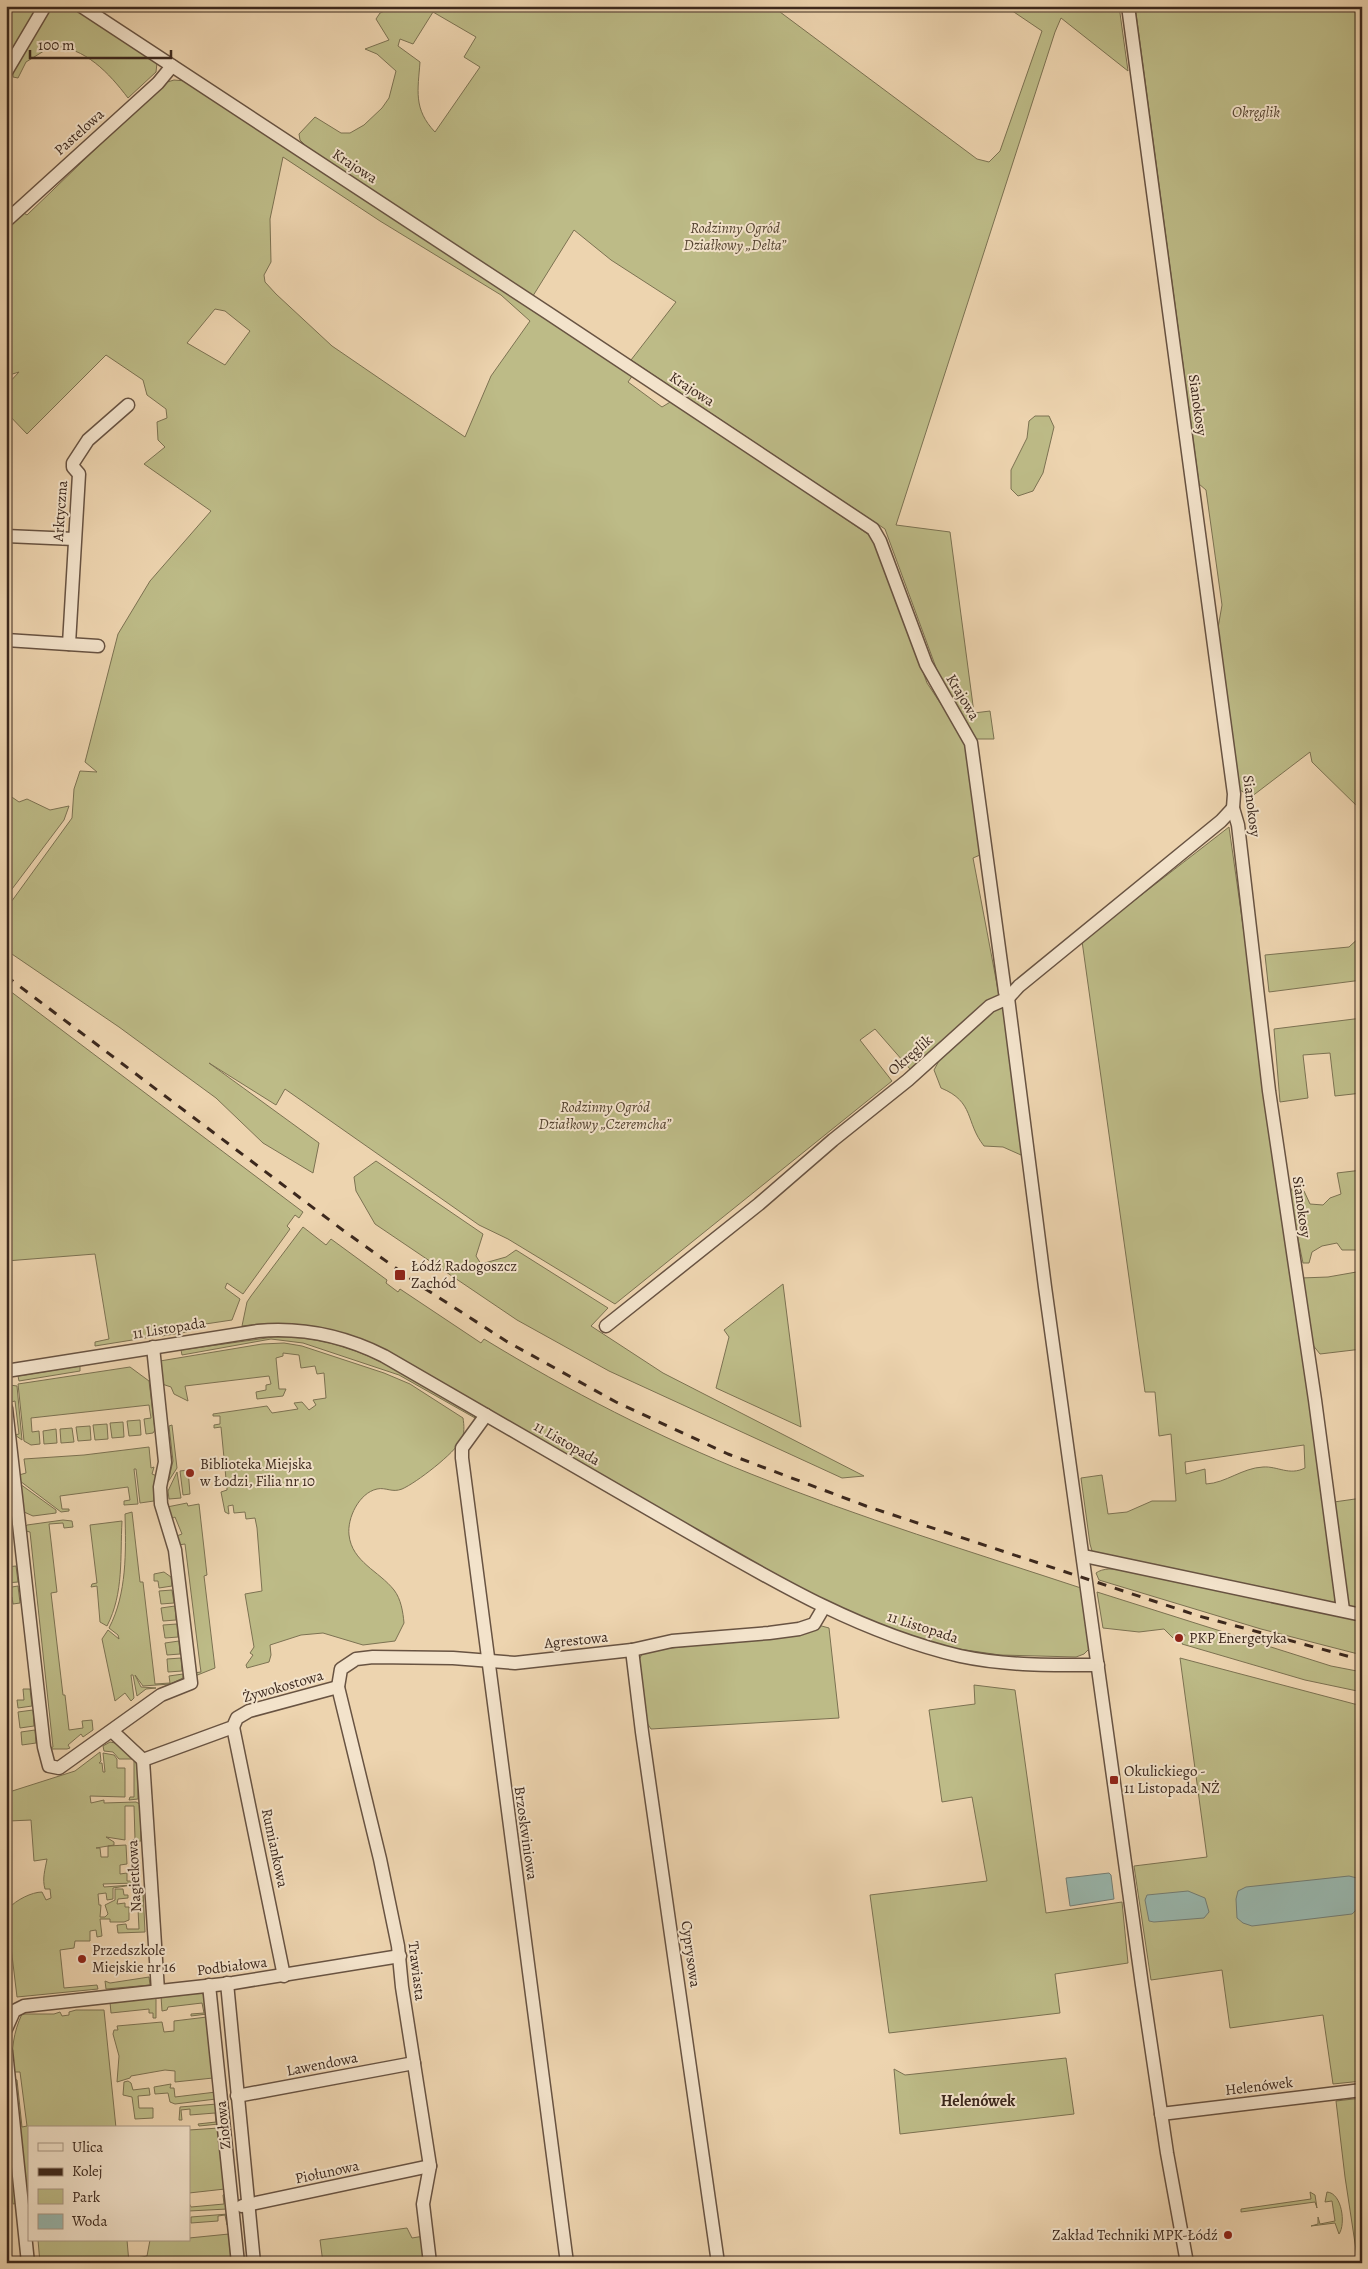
<svg xmlns="http://www.w3.org/2000/svg" width="1368" height="2269" font-family="Alegreya,serif">
  <rect width="100%" height="100%" fill="#edd4af"/>
  <filter id="stains"><feTurbulence type="fractalNoise" baseFrequency=".004" numOctaves="4"/><feColorMatrix values="0 0 0 0 .2 0 0 0 0 .09 0 0 0 0 .02 0 0 0 .5 -.17"/></filter>
  <radialGradient id="worn" r=".72"><stop offset=".6" stop-color="#630" stop-opacity="0"/><stop offset="1" stop-color="#630" stop-opacity=".3"/></radialGradient>
  <g fill="#bdbb87" stroke="#7c7252" fill-rule="evenodd">
    <path d="M6,6H40L6,61Z"/>
    <path d="M51,6H73L157,63L156,72L128,98C109,73 85,47 52,46L26,62L18,78L13,77V73Z"/>
    <path d="M390,6H772L977,159L989,162L1000,151L1042,31L1005,6H1119L1128,71L1061,18L1055,32L896,525L950,532L974,713L990,711L994,739H974L938,673L885,529L631,360L676,302L611,260L574,230L531,299L321,161L300,140L299,134L315,117L341,133H350L364,125L382,108L389,98L396,71L377,54L365,49L389,40L376,19L380,13L389,9ZM433,12L476,37L464,57L480,67L435,132C413,109 418,90 420,62L398,46L400,39L413,44Z"/>
    <path d="M1135,6H1362V811L1312,762L1310,752L1251,797L1240,790L1218,628L1222,605L1206,490L1199,484Z"/>
    <path d="M174,80L186,81L635,372L628,382L662,407L672,401L875,539L927,683L966,742L980,855L973,858L999,995L910,1069L875,1029L860,1040L892,1081L615,1304L508,1239L479,1225L285,1089L276,1105L209,1063L319,1143L313,1173L263,1143L216,1098L119,1027L6,950V909L72,818L74,789L80,771L97,772L85,762L118,634L150,581L211,511L144,464L165,447L158,440L157,422L167,418L166,409L147,395L143,380L106,355L27,434L6,412V386L19,372L6,376V202L27,215L164,83ZM283,157L380,221L501,295L530,321L491,376L465,437L332,346L276,294L265,282L264,275L271,262L270,219ZM215,309L225,311L250,331L225,365L187,343Z"/>
    <path d="M1035,416H1049L1054,427L1043,473L1033,491L1018,496L1011,489V470L1027,438L1029,421Z"/>
    <path d="M6,793L19,802L27,799L50,810L69,806L64,820L6,897Z"/>
    <path d="M1229,827L1337,1589L1333,1608L1347,1611L1334,1502L1362,1498V1655L1261,1629L1099,1580L1096,1573C1109,1563 1142,1574 1158,1577L1092,1551L1090,1544L1081,1478L1102,1475L1108,1514L1127,1512L1152,1501H1176L1171,1434L1159,1436L1155,1392H1145L1082,941ZM1304,1445L1305,1468C1289,1476 1278,1466 1263,1467C1242,1468 1226,1483 1206,1484L1205,1469L1186,1474L1185,1462Z"/>
    <path d="M1362,935V980L1269,992L1265,955L1349,947Z"/>
    <path d="M6,988L303,1212L299,1218L295,1215L287,1226L290,1229L243,1294L227,1283L225,1288L240,1299L232,1320L192,1326L187,1332L162,1336L159,1331L151,1333V1337L95,1346V1342L109,1339L95,1254L6,1261Z"/>
    <path d="M995,1006L1000,1007L1004,1011L1023,1154L1021,1155L1003,1147L984,1146C965,1122 975,1102 941,1088L934,1070L940,1059Z"/>
    <path d="M1362,1018V1093L1335,1096L1330,1053L1303,1055L1308,1098L1280,1102L1274,1029Z"/>
    <path d="M376,1161L483,1234L476,1256L481,1264L506,1257L516,1250L608,1308L591,1326L663,1373L864,1476L842,1478L609,1371L517,1320L375,1224L356,1191L354,1177Z"/>
    <path d="M1362,1170V1250H1342L1337,1243L1322,1246L1312,1252L1309,1263H1303L1289,1196L1293,1186L1304,1191L1310,1204L1323,1205L1330,1198L1341,1194L1337,1173Z"/>
    <path d="M303,1227L326,1245L331,1239L387,1280L386,1283L398,1292L400,1289L481,1343L484,1339C569,1391 658,1437 751,1474C860,1518 972,1552 1084,1589L1090,1648L1084,1654L1076,1657L1000,1655L952,1648L884,1627L807,1593L370,1343C328,1325 287,1320 242,1326L247,1302L251,1296Z"/>
    <path d="M1362,1271V1349L1320,1354L1312,1344L1301,1278L1328,1277Z"/>
    <path d="M783,1284L801,1427L716,1388L729,1337L724,1330Z"/>
    <path d="M274,1337C351,1334 411,1378 474,1415L475,1418L399,1375L303,1343L271,1339L182,1355L181,1350Z"/>
    <path d="M284,1343L302,1346L384,1373L410,1384L463,1418C464,1425 465,1434 461,1440C455,1453 416,1483 402,1489C392,1493 386,1487 377,1489C359,1493 347,1518 349,1535C352,1562 379,1571 394,1590C401,1599 403,1612 404,1623L395,1641L363,1645L323,1633L301,1635L270,1645L271,1655L269,1662L247,1668L246,1665L253,1655L250,1653L254,1647L245,1594L262,1591L257,1528L255,1518L246,1519L245,1512L234,1513L233,1505L228,1506L229,1514L225,1512L221,1492L227,1490V1485L220,1486L219,1480L226,1479L221,1427L214,1428V1425L220,1424V1416H213V1414L267,1406L272,1413L298,1409L294,1403L302,1402L309,1410L316,1405L313,1400L326,1398L324,1373L317,1374L315,1366L301,1368L299,1355L283,1353V1356L276,1358L279,1389H286L283,1396L257,1399L256,1392L266,1390V1385L271,1384L269,1376L185,1386L188,1401L174,1394L171,1387L162,1384L160,1361L262,1344Z"/>
    <path d="M80,1366V1371L19,1381L18,1376Z"/>
    <path d="M130,1367L149,1381L155,1430L153,1433L146,1434L144,1419L151,1418L149,1405L31,1418L32,1432L39,1431L40,1444L31,1445L24,1441L18,1384Z"/>
    <path d="M10,1385L17,1386L22,1440L15,1435L19,1434L15,1401L11,1402Z"/>
    <path d="M140,1420L141,1435L129,1436L127,1421Z"/>
    <path d="M123,1422L124,1437L112,1438L110,1423Z"/>
    <path d="M107,1424L108,1439L95,1440L93,1425Z"/>
    <path d="M172,1425L177,1468L168,1482L173,1461L169,1426Z"/>
    <path d="M90,1426L91,1440L78,1441L76,1427Z"/>
    <path d="M72,1428L74,1442L61,1443L60,1429Z"/>
    <path d="M56,1429L57,1443L44,1444L43,1431Z"/>
    <path d="M149,1447L151,1468L154,1467L152,1474L157,1476L154,1486V1501L140,1503L136,1469H134L138,1504L124,1505V1501L130,1500L128,1487L60,1496L62,1509H69V1511L61,1512L20,1481L19,1475L26,1473L24,1459L84,1455Z"/>
    <path d="M188,1470L190,1494L183,1495L180,1471Z"/>
    <path d="M177,1472L181,1498L169,1499L168,1491Z"/>
    <path d="M20,1484L56,1510V1513L33,1516L24,1512Z"/>
    <path d="M187,1503L188,1506L199,1504L207,1575L204,1576L215,1668L195,1676L194,1673L201,1672L200,1665L185,1544L178,1545L174,1537L182,1534L175,1517L169,1520L167,1507Z"/>
    <path d="M132,1512L140,1582H143L155,1684L170,1683L169,1676L183,1674V1678L170,1684L143,1686L135,1675L141,1687L156,1688L146,1689L137,1696L133,1675H131L134,1698L131,1701L125,1693L115,1701L102,1639L108,1630L119,1639L118,1635L109,1628C127,1594 126,1551 125,1514Z"/>
    <path d="M63,1520L72,1521L73,1527L64,1528L63,1523L49,1524L57,1592L51,1593L63,1695H65L69,1730L83,1728L82,1721L92,1720L93,1730L83,1737L81,1734L68,1745L70,1748L67,1749H48L53,1747L30,1532L22,1530L27,1525Z"/>
    <path d="M122,1521C120,1557 124,1593 107,1626L100,1622L97,1586L91,1587L92,1584L97,1583L90,1525Z"/>
    <path d="M16,1566L18,1582L6,1583V1567Z"/>
    <path d="M164,1572L171,1577L172,1586L159,1588L158,1581H154V1574Z"/>
    <path d="M18,1586L20,1603L13,1604L12,1597L6,1598V1588Z"/>
    <path d="M172,1590L174,1603L161,1604L159,1591Z"/>
    <path d="M1097,1592L1331,1666L1362,1672V1692L1305,1680L1182,1644L1185,1635L1177,1632L1173,1638L1164,1629L1139,1632L1103,1628Z"/>
    <path d="M175,1606L176,1620L163,1621L161,1608Z"/>
    <path d="M177,1624L178,1637L165,1638L163,1625Z"/>
    <path d="M818,1625L829,1628L839,1718L651,1729L647,1723L638,1661L644,1651L808,1633Z"/>
    <path d="M179,1641L180,1654L167,1655L165,1643Z"/>
    <path d="M181,1658L182,1671L168,1672L167,1659Z"/>
    <path d="M1180,1658L1362,1706V2081L1333,2084L1323,2015L1230,2028L1222,1970L1151,1980L1134,1866L1207,1857Z"/>
    <path d="M974,1685L1015,1690L1046,1913L1122,1902L1128,1963L1055,1974L1060,2013L889,2033L870,1895L987,1881L972,1797L942,1802L929,1710L975,1704Z"/>
    <path d="M23,1689H30L32,1706L18,1708L17,1700H24Z"/>
    <path d="M33,1710L34,1726L20,1728L18,1712Z"/>
    <path d="M35,1730L36,1743L22,1745L21,1732Z"/>
    <path d="M110,1742L115,1743L138,1761V1799L129,1800L130,1797H134V1759H119L113,1752L104,1751L103,1746Z"/>
    <path d="M100,1752L101,1761L99,1763H102L103,1772H105L103,1753L114,1755L117,1759V1768H125V1797L90,1796L91,1803L104,1800V1803L136,1802L140,1804L141,1841H130L135,1839L134,1806H125V1840L106,1837L114,1842V1845L96,1848H100L101,1857H108V1846L126,1845L127,1864L120,1865V1874L127,1873V1881H136V1883L103,1884L104,1887L132,1885L113,1888V1899L107,1900L106,1893L98,1894L99,1905H101L100,1917H105L108,1914L105,1905L115,1900V1889H123L124,1895H128V1898L118,1899L117,1904L125,1903V1907H129V1920L124,1922H110V1919H100L102,1936L97,1937L96,1930L90,1931V1941H75L74,1948L60,1950L64,1988L97,1985L98,1989L17,1997L8,1922L9,1908C16,1900 32,1892 42,1892L46,1900L51,1898L50,1889H45C42,1879 45,1870 47,1859L34,1861L31,1820L9,1821L8,1855H6V1793L75,1771Z"/>
    <path d="M137,1889L143,1890L145,1932L118,1933L117,1925L126,1924L127,1929H139Z"/>
    <path d="M149,1977L150,1985L106,1989L105,1981L110,1983Z"/>
    <path d="M198,1992L205,1995L207,2014L191,2016V2014L204,2013L202,2003L168,2007L167,2010L162,2011L161,1996Z"/>
    <path d="M156,1997V2018H153V2013H149V2009L111,2013L110,2002Z"/>
    <path d="M76,2010H104L116,2128H29V2190L26,2191L13,2078L17,2080L22,2127L27,2126L20,2072H13L12,2068C12,2049 13,2033 22,2014H54L60,2012L62,2016L69,2015V2012Z"/>
    <path d="M207,2017L213,2078L175,2082V2071L165,2070L131,2076L130,2078L117,2082L119,2056L113,2034L114,2030H118L117,2026L162,2022L164,2032L174,2031V2021Z"/>
    <path d="M1066,2058L1074,2114L900,2134L894,2069L905,2075Z"/>
    <path d="M128,2081L131,2083L133,2090L149,2088L150,2095L138,2096L139,2108H153V2118L135,2119L132,2097L123,2095L124,2082Z"/>
    <path d="M171,2084L170,2088H174L175,2097L216,2092V2099L175,2104L170,2102L168,2093L155,2094L154,2087Z"/>
    <path d="M6,2086L18,2203L13,2204L6,2144Z"/>
    <path d="M1362,2098V2263H1358L1345,2177L1336,2101Z"/>
    <path d="M217,2104L219,2124L199,2126L198,2124L216,2122L215,2113L190,2115V2109L181,2110L182,2120H179L180,2107Z"/>
    <path d="M219,2128L225,2189L189,2193V2130Z"/>
    <path d="M1310,2192L1315,2195L1317,2208L1315,2202L1241,2212V2209L1311,2199Z"/>
    <path d="M1327,2192C1342,2193 1346,2224 1339,2234L1335,2223L1311,2226L1318,2224V2217L1320,2224L1335,2221L1332,2201L1325,2202Z"/>
    <path d="M225,2194L227,2209L189,2211V2203L191,2207L224,2204L223,2195Z"/>
    <path d="M228,2214L229,2225H227L225,2215L218,2216V2221L191,2223V2217Z"/>
    <path d="M407,2228L412,2238L424,2236L427,2263H323L320,2240Z"/>
    <path d="M229,2234L231,2263H137V2258L147,2256L150,2240H189V2238Z"/>
    <path d="M38,2240H127L129,2263H40Z"/>
  </g>
  <g fill="#99b8af" stroke="#747e75">
    <path d="M1109,1873L1111,1875L1114,1899L1070,1906L1066,1878Z"/>
    <path d="M1349,1876L1357,1878C1365,1891 1363,1905 1352,1914L1252,1926L1243,1923L1237,1918L1236,1899L1238,1891L1246,1887Z"/>
    <path d="M1188,1891L1205,1898L1209,1912L1204,1918L1154,1922L1149,1921L1145,1900L1147,1895Z"/>
  </g>
  <g fill="none" stroke-linecap="round" stroke-linejoin="round">
    <g stroke="#685342" stroke-width="15">
      <g id="minor">
        <path d="M81,6L548,313L873,529L880,541L926,664L971,743L1005,992L1008,998"/>
        <path d="M1128,6L1234,794L1233,808L1238,825L1269,1091L1315,1400L1343,1610"/>
        <path d="M6,72L45,6"/>
        <path d="M6,221L158,83L172,66"/>
        <path d="M6,536L74,539"/>
        <path d="M6,640L98,646"/>
        <path d="M69,644L79,474L73,467V463L88,440L128,405"/>
        <path d="M1008,998L1045,1287L1142,1985L1167,2153L1187,2263"/>
        <path d="M606,1326L759,1204L833,1140L908,1080L990,1006L1008,998L1019,986L1221,821L1233,808"/>
        <path d="M6,1371L258,1331C303,1327 344,1336 384,1356C478,1410 572,1465 666,1519C760,1573 853,1631 960,1656C1006,1666 1052,1665 1098,1665"/>
        <path d="M6,1408L44,1747L49,1766L59,1768L161,1695L191,1683L175,1550L161,1504L160,1487L165,1462L153,1347"/>
        <path d="M486,1415L462,1448V1458L567,2263"/>
        <path d="M1084,1556L1362,1615"/>
        <path d="M632,1650L642,1732L718,2263"/>
        <path d="M233,1727L284,1976"/>
        <path d="M112,1731L143,1760L233,1727L237,1718L249,1711L338,1687"/>
        <path d="M143,1760L158,1991"/>
        <path d="M227,1983L254,2263"/>
        <path d="M209,1985L238,2263"/>
        <path d="M6,2029L14,2011L24,2006L233,1983L400,1956"/>
        <path d="M6,2051L28,2263"/>
        <path d="M237,2096L414,2063"/>
        <path d="M1161,2114L1362,2090"/>
        <path d="M242,2206L430,2166"/>
        <path d="M430,2263L423,2204L430,2166L402,1987L398,1946L380,1859L338,1687L341,1669L356,1659L373,1657L453,1658L515,1663L632,1650L672,1641L769,1633L799,1629L814,1624L824,1607"/>
      </g>
    </g>
    <use href="#minor" stroke="#f3e3cb" stroke-width="12"/>
    <path stroke="#3c281d" stroke-width="3" stroke-dasharray="9 9" stroke-linecap="butt" d="M6,976L344,1231L421,1286L506,1341L616,1402L728,1454L866,1506L1199,1616L1362,1660"/>
  </g>
  <g fill="#8f2418" stroke="#f3e3cb" stroke-width="2">
    <rect x="394" y="1269" width="12" height="12" rx="2.5"/>
    <circle cx="190" cy="1473" r="5"/>
    <circle cx="1179" cy="1638" r="5"/>
    <rect x="1109" y="1775" width="10" height="10" rx="2.5"/>
    <circle cx="82" cy="1959" r="5"/>
    <circle cx="1228" cy="2235" r="5"/>
  </g>
  <g text-anchor="middle" stroke-width="4" stroke-linejoin="round" paint-order="stroke">
    <g font-size="15" font-style="italic" fill="#564532" stroke="#f3e3cb">
      <text x="1256" y="117">Okręglik</text>
      <text x="735" y="233">Rodzinny Ogród<tspan x="735" dy="17">Działkowy „Delta”</tspan></text>
      <text x="605" y="1112">Rodzinny Ogród<tspan x="605" dy="17">Działkowy „Czeremcha”</tspan></text>
    </g>
    <g font-size="15" fill="#3c281d" stroke="#f3e3cb">
      <text transform="translate(79 132) rotate(-42)" y="5">Pastelowa</text>
      <text transform="translate(355 166) rotate(33)" y="5">Krajowa</text>
      <text transform="translate(692 389) rotate(33)" y="5">Krajowa</text>
      <text transform="translate(1198 405) rotate(82)" y="5">Sianokosy</text>
      <text transform="translate(60 511) rotate(-86)" y="5">Arktyczna</text>
      <text transform="translate(963 697) rotate(59)" y="5">Krajowa</text>
      <text transform="translate(1252 806) rotate(83)" y="5">Sianokosy</text>
      <text transform="translate(910 1055) rotate(-41)" y="5">Okręglik</text>
      <text transform="translate(1302 1207) rotate(82)" y="5">Sianokosy</text>
      <text transform="translate(169 1328) rotate(-9)" y="5">11 Listopada</text>
      <text transform="translate(567 1443) rotate(30)" y="5">11 Listopada</text>
      <text transform="translate(923 1627) rotate(18)" y="5">11 Listopada</text>
      <text transform="translate(576 1640) rotate(-6)" y="5">Agrestowa</text>
      <text transform="translate(283 1686) rotate(-16)" y="5">Żywokostowa</text>
      <text transform="translate(526 1833) rotate(82)" y="5">Brzoskwiniowa</text>
      <text transform="translate(275 1848) rotate(78)" y="5">Rumiankowa</text>
      <text transform="translate(134 1876) rotate(-93)" y="5">Nagietkowa</text>
      <text transform="translate(691 1954) rotate(82)" y="5">Cyprysowa</text>
      <text transform="translate(232 1966) rotate(-7)" y="5">Podbiałowa</text>
      <text transform="translate(417 1971) rotate(83)" y="5">Trawiasta</text>
      <text transform="translate(322 2064) rotate(-11)" y="5">Lawendowa</text>
      <text transform="translate(1259 2086) rotate(-7)" y="5">Helenówek</text>
      <text transform="translate(223 2125) rotate(-96)" y="5">Ziołowa</text>
      <text transform="translate(327 2172) rotate(-12)" y="5">Piołunowa</text>
    </g>
    <g font-size="15" fill="#3c281d" stroke="#f3e3cb" text-anchor="start">
      <text x="411" y="1271">Łódź Radogoszcz<tspan x="411" dy="17">Zachód</tspan></text>
      <text x="200" y="1469">Biblioteka Miejska<tspan x="200" dy="17">w Łodzi, Filia nr 10</tspan></text>
      <text x="1189" y="1643">PKP Energetyka</text>
      <text x="1124" y="1776">Okulickiego -<tspan x="1124" dy="17">11 Listopada NŻ</tspan></text>
      <text x="92" y="1955">Przedszkole<tspan x="92" dy="17">Miejskie nr 16</tspan></text>
      <text x="1218" y="2240" text-anchor="end">Zakład Techniki MPK-Łódź</text>
    </g>
    <g font-size="16" font-weight="bold" fill="#3c281d" stroke="#f3e3cb">
      <text x="978" y="2106">Helenówek</text>
    </g>
  </g>
  <rect width="1368" height="2269" fill="none" stroke="#edd4af" stroke-width="25"/>
  <rect x="8" y="8" width="1353" height="2254" fill="none" stroke="#3c281d" stroke-width="2.5"/>
  <rect x="12" y="12" width="1343" height="2244" fill="none" stroke="#3c281d"/>
  <rect x="28" y="2126" width="162" height="115" fill="#f3e3cb" stroke="#aa9885"/>
  <rect x="38" y="2143" width="25" height="8" fill="#f3e3cb" stroke="#aa9885"/>
  <text x="72" y="2152" font-size="15" fill="#3c281d">Ulica</text>
  <rect x="38" y="2168" width="25" height="8" fill="#3c281d" stroke="#aa9885"/>
  <text x="72" y="2176" font-size="15" fill="#3c281d">Kolej</text>
  <rect x="38" y="2189" width="25" height="15" fill="#bdbb87" stroke="#aa9885"/>
  <text x="72" y="2202" font-size="15" fill="#3c281d">Park</text>
  <rect x="38" y="2214" width="25" height="15" fill="#99b8af" stroke="#aa9885"/>
  <text x="72" y="2226" font-size="15" fill="#3c281d">Woda</text>
  <path d="M30 50v8h141v-8" fill="none" stroke="#3c281d" stroke-width="2.5"/>
  <text x="38" y="50" font-size="15" fill="#3c281d" stroke="#f3e3cb" stroke-width="4" paint-order="stroke">100 m</text>
  <rect width="100%" height="100%" filter="url(#stains)"/>
  <rect width="100%" height="100%" fill="url(#worn)"/>
</svg>
